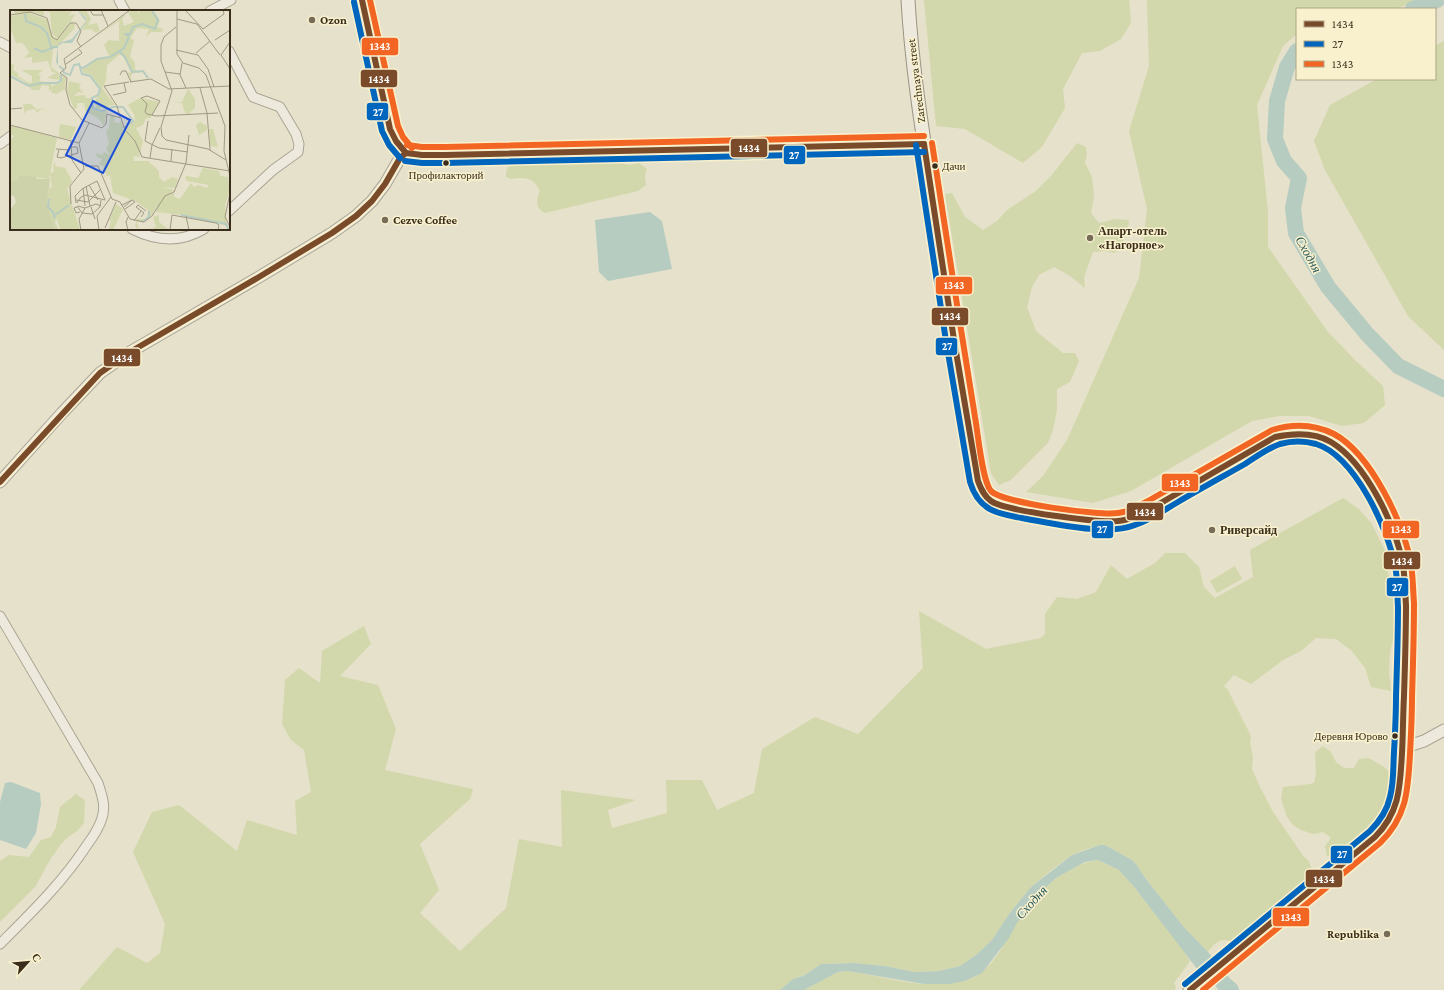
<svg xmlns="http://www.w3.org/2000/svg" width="1444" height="990" font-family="'Crimson Pro',serif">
  <rect width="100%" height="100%" fill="#e6e1ca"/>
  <g fill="#d2d8ab">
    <path d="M924,0H1129L1131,23L1121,39L1100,51L1082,53L1063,89L1065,108L1042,147L1023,163L965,129L936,126Z"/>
    <path d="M1147,0H1418L1396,9H1297V34L1283,46L1257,105L1268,212V247L1328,332L1356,361L1383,386L1385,405L1364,423L1342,426L1309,416H1279L1252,421L1131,491L1093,503L1026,492L1043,476L1067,440L1139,278L1147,209L1129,131L1149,66Z"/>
    <path d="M1444,41V350L1408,316L1325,170L1314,141L1330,105L1377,79H1435V46Z"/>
    <path d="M1077,143L1086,147L1087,154L1085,163L1092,177L1094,196L1091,213L1099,223L1115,219L1129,220C1128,233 1123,243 1115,253L1105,251L1093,252L1084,277L1085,288L1070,276L1054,267L1039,275L1032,287L1027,307L1036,331L1063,353H1075L1079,361L1070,382L1057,389V410L1053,430L1048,443L1011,480L999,485L991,473L945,194L952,193L965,217L983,230L997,221L1007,210L1036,191L1051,176Z"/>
    <path d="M600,156L615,157L624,164L629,165L639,163L647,169L645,175L646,185L638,191L545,213C535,208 536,200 540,191C534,177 524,177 511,179L506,177C506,173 506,168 510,166C523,159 575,161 592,163Z"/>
    <path d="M1343,498L1359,509L1372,524L1386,553L1388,573L1394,594V634L1390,652L1389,671L1391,691L1371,687L1365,668L1352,651L1336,639L1316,638L1301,651L1283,660L1251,684L1234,675L1224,686L1228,690L1251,736L1250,742L1253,758L1252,769L1260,787L1273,812L1304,857L1308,860L1313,872C1299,895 1258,922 1235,940C1230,942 1229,940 1225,940C1217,940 1212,946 1208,952L1183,926L1146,879L1136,864L1132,860L1105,845H1100L1081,851L1072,855L1050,871L1031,887L1009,914L992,940L976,955L960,966L939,971L915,972L885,966L854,963L821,964L803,976L793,979L780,990H79L117,947L147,963L160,953L165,924L133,852L152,812L179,805L237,851L247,820L297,835L295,801L311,792L304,750L291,740L282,724L285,680L299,668L320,683L322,651L364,626L371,644L340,676L378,685L396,729L385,770L473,789L470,799L420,844L439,890L420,913L460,951L506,908L519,839L562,847L561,790L636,800L608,810L612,828L667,813L666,780H702L717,810L754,793L762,749L815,717L858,734L923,668L919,611L986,649L1041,638L1045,634V614L1057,597L1077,599L1096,592L1111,565L1127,579L1155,563L1165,553H1185L1199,567L1204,587L1215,598L1253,577L1250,550Z"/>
    <path d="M1235,566L1242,579L1217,593L1210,581Z"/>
    <path d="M1323,746L1331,752L1336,762L1344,768H1354L1359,759C1372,757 1369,759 1379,764C1413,780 1368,828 1353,843C1348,847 1343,854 1336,856C1333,856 1330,856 1327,856L1325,846L1331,838L1323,832L1313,834L1301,830L1293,825L1287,817L1281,798L1283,787C1294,785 1303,786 1314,783L1316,773L1315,752Z"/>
    <path d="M76,794L85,800L84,823L77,831L68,837L61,844L50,860L35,887L0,922V861L9,855L29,857L41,840L51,837L56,827L60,807Z"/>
    <path d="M1098,860L1119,870L1135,888L1183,950L1190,961L1183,971L1174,983L1176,987L1175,990H804L838,972L848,971C873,975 898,982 923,984C931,984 939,983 947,982C953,982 960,982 965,981C991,973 1004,945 1016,923C1033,894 1064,865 1098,860Z"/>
  </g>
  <g fill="#b6ccc1">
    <path d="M650,212L662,221L672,269L608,281L599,272L595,220Z"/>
    <path d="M11,782L40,793L41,804L36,833L26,849L0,840V802L5,783Z"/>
    <path d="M1100,845H1105L1132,860L1136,864L1146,879L1183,926L1208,952L1221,968L1223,977L1211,987L1135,888L1119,870L1098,860L1085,862L1072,869L1056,878L1046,887L1032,903L1017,923L1009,938L982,973L965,981L949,984H924L848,971L838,972L804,990H780L793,979L803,976L821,964L854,963L885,966L915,972L939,971L960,966L976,955L992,940L1009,914L1031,887L1072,855Z"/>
  </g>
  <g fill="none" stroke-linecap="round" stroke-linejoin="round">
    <g stroke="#b6ccc1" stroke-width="16">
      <path d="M1413,9L1437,0"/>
      <path d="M1297,51L1287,67L1277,101L1275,139L1284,161L1299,178L1293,208L1296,233L1328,287L1367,334L1398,366L1444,389"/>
      <path d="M1207,963L1225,985L1231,990"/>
    </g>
    <g stroke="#aba494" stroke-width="11">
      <g id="minor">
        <path d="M119,0L125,11"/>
        <path d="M210,11L231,0"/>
        <path d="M0,42L11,48"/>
        <path d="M229,51L253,97L280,107L296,134L299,144L298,152L273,170L229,211"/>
        <path d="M0,144L11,136"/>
        <path d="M132,229C156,241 181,243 204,229"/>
        <path d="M0,616L98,783C102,795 106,806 102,818C99,828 93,837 87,845C63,882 31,913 0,944"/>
      </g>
    </g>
    <g stroke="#aba494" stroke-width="13">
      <g id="tertiary">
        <path d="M362,0L390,129L396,141L406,153"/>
        <path d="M0,482L62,413L100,373L130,352L259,277L332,233L356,216L372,201L385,184L400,158L406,153L422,155H445L924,144"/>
        <path d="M1402,748L1424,741L1444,730"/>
      </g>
    </g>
    <g stroke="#9a9483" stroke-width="15">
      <path id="secondary" d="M908,0C912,71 924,142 935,213C948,302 961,392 978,481C981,489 983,496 991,501C1007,512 1098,524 1118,521C1130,520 1141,514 1152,508L1275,437C1294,432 1313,432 1331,442C1363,460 1397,529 1403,565C1406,582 1405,599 1406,616C1406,644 1405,671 1404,698C1404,717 1403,735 1402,753C1401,774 1402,795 1392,815C1388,824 1382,830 1375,837L1190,990"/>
    </g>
    <use href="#minor" stroke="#edeadd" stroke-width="9"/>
    <use href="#tertiary" stroke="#edeadd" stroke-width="11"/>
    <use href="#secondary" stroke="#edeadd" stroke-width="13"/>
    <g stroke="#f9f1ce" stroke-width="9">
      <g id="bus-1">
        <path d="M362,0L390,129L396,141L406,153"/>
        <path d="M924,144L954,340L978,481C981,489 984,496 991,501C1005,511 1099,523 1118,521C1130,520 1141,514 1152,508L1275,437C1294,433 1314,432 1331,442C1366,463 1396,526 1403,565C1405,578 1405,591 1406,605C1406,635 1405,665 1404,696C1403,715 1403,734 1402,753C1400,787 1400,812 1375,837L1190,990"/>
        <path d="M0,482L100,373L130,352L259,277L332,233L356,216L372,201L385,184L400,158L406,153L422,155H445L924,144"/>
      </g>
    </g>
    <g stroke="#f9f1ce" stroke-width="9">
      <g id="bus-2">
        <path d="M354,2L382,131L389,145L400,158"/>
        <path d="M916,145L946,341L970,482C979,512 999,514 1027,519C1056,524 1108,536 1135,525C1150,520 1164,510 1178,502C1200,489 1222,477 1245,464C1256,457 1268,448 1280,444C1291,441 1305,441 1316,444C1355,456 1388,529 1395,566C1398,579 1397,593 1398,607C1398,636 1397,666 1396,696C1396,715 1395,734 1394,752C1393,767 1394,782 1390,797C1387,811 1380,821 1370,831L1185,984"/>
        <path d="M405,161L422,163H445L924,152"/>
      </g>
    </g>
    <g stroke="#f9f1ce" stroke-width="9">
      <g id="bus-3">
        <path d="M370,0L398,126L403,137L412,148"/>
        <path d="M932,143C946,234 960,326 975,417C978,433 982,481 991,491C1002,503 1100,516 1118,513C1129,512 1138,506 1148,501L1272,430C1292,424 1314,424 1334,434C1371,454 1404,524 1411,564C1413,577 1413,590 1414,603C1414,634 1413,666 1412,697C1412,716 1411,735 1410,754C1408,790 1407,817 1380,843L1203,990"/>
        <path d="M407,145L422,147H445L924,136"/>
      </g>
    </g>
    <use href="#bus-1" stroke="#7a4b2a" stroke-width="6"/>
    <use href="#bus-2" stroke="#0065bd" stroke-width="6"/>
    <use href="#bus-3" stroke="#f26522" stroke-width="6"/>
  </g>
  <g fill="#766c58" stroke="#f9f1ce" stroke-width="1.5">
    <circle cx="312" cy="20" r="4"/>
    <circle cx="385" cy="220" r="4"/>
    <circle cx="1090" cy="238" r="4"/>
    <circle cx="1212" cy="530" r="4"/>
    <circle cx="1387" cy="934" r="4"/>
  </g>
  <g fill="#3a2d1b" stroke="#f9f1ce" stroke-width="1.5">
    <circle cx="446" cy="163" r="3.5"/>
    <circle cx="935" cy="166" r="3.5"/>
    <circle cx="1395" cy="736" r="3.5"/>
  </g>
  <g text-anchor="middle" stroke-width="3" stroke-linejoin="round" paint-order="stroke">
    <g font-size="11" fill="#3a2d1b" stroke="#f9f1ce" text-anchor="start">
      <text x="942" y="170">Дачи</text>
      <text x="446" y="179" text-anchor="middle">Профилакторий</text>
      <text x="1388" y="740" text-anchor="end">Деревня Юрово</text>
    </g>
    <g font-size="12" font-weight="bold" fill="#3a2d1b" stroke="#f9f1ce" text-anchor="start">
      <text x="320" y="24">Ozon</text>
      <text x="393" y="224">Cezve Coffee</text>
      <text x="1098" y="235">Апарт-отель<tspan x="1098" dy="14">«Нагорное»</tspan></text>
      <text x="1220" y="534">Риверсайд</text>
      <text x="1379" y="938" text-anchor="end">Republika</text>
    </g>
    <g font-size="12" fill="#3a2d1b" stroke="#f9f1ce">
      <text transform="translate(916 81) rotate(-97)" y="4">Zarechnaya street</text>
    </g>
    <g font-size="13" font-style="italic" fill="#29595b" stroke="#f9f1ce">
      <text transform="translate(1309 254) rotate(61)" y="5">Сходня</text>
      <text transform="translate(1031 902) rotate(-48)" y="5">Сходня</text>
    </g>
  </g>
  <g transform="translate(10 10)">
    <rect width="220" height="220" fill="#e6e1ca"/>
    <path d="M4,0H56L57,2L63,0L58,6L65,4L61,11H66L59,12L48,29L42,24L40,2L34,0V6L23,2L5,4ZM67,0H76L81,9L78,15L87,13L90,21L86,23L81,19L72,20L77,8ZM126,0L129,3L130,0L145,2L150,11L147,17L154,19L151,22H141L136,27L139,19L127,18L120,28L124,30L120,46L125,53V59L130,63H123L120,67L123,71L135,69L121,71L118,63L122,62L112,45H109L97,55L96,71L92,78L105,95L86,99L85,91L90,83V78L81,65L74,63L72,59L84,50L99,46L94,35L99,30L109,31V11L87,26L116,4L112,9L114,16L124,12L118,2ZM19,3L38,10L42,26L48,30L60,13L65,14L64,19L46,38L36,41L43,40L41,57L50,64V70L37,68L46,63L42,62L38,51L22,53V47L14,48L19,43L16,37L12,33H6L0,17L1,6ZM4,54L3,60L8,63V66L19,73L22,72V66L11,60H33L28,64L31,66L29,71L42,73L41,77L51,71L52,66L56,67L55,79L46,84L41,82L42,79L39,81V76L32,75L29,80H22L14,71L0,64V55ZM59,71L71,74L69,78L74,83L68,82L64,86L75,85L76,88H82L84,100L97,101L94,116L88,108L76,102L74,93H67V98L64,99L57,81ZM178,79L185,89V98L180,102L181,104L175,103L172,93H163L172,92ZM130,88L149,92L140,108H136L133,115L126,118L133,131L130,144L115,118L125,110L124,104L118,95ZM13,94H21L27,100L31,98L38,101L30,99L28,103L24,99L16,101L15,105ZM100,104L105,107L104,112L110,113V109L114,118L111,119H114L127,137L130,147L124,146L123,151H138L149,161V167L154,172L162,167L168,169L165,178L153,177L164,180L155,187L164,183V187L170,189L181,173L184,177L189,175L197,178L199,175L177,171L175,168L176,166L188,168L193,158L209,161L210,166L218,167L220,179L215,195L217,216L182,206L146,202L147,196L142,205L136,210L127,212L129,220L125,216L127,209H137L138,200L125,191L103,183L100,165L94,167L97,164L93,162L94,157L89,154L92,149L87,147L86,143L92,145L94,142L100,145L96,139L99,133L96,122L99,118ZM190,112L197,116V120L189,125L186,115ZM50,114L66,117L61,130L49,127ZM0,115L47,128L40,164L44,161L43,155L46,152L45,156L55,158L62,171L57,179L70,220H51L46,208L45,213L48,218L45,220L37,194L39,179L42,176L40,164L39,169L8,165L7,171H0V131L4,126L0,124ZM199,119H203L208,137L200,136ZM106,194L113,199L103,220H99L101,211L99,210ZM149,205V212L159,220H146L143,217H146L143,207Z" fill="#d2d8ab"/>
    <path d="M8,165L26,167L27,169H40L37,194L45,220H0L1,199L6,192L4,186L0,185V171H7Z" fill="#cdd2ab"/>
    <path d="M67,0L76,8V12L62,33H52L48,36V56L46,51L48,36L49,33L62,29L76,11Z" fill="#b6ccc1"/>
    <path fill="none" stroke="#b6ccc1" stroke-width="2" d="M15,4L16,11L31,17L37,23L41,37H48M24,38L32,42L43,38M109,41L115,47L122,62L133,61L138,68M49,56L53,59L54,63L60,65L64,55L69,54L72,64L80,66L90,79L88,85L82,88L83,98L92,101L103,97H113L123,111L114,118M70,57L73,58L87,49L100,47L114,38L119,27L116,24H120L123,17L132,14L145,19L148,10L142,1M0,66L19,76L31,73H47L51,71V65M39,189L38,197L43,202L45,209M45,205L59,195M171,205L216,214L219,220M132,212L139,207V201"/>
    <path fill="none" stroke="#a19984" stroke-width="1" d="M80,0L83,5H93M91,0L98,16M120,0L54,49L56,58L50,63L57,68L56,80L60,95L72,110L92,118L96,114L97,104L111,108L115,120L125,131L132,147L220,161M167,0V44L173,53L189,58L196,65L215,116L214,141L220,166M175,0L193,19L214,4L213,0M196,0H209M0,5L20,2L37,8L42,27L47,30L60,13H66L71,21L67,31L71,37M167,9L187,14L210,45M166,17L154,27L151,35V51L162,81L151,117L152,126L156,130L198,139L216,150M205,30L220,20M220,32L211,45L220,59M166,40L188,45L198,59L204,77M186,43L200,31M172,53L170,65L176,78M56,54L72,43L69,39M155,62L170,64M110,65L112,61H116L121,72M120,72L141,69L159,79L199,77M199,77L220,76M190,78L197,103L200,140M103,85L116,82L114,73M0,99L12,98M142,105L150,91L137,86L131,88L137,94L135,102L137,104L146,106L208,103M110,107L107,96L94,76L119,72M138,111L135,131L149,138L178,142M0,115L69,133M220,121V145M61,131L62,150L71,163M46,139L60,140M49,140L47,147L51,148L68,143L67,137H60M140,148L142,135L150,118M161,151L162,139M75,156H88L102,189L110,192L120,209L134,212L142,206L155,186L164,182L176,153L179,125M79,175L88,190M76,176L80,196M73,178L75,196M220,183L215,207L220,217M66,190L78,192L90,180M66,193L65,186L72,179L87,171L95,190L75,185L70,188L67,193M61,194L60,176L74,159L69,133L79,113M112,195L122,190L114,197M67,196L72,203L82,204L90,197L91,190M68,196L75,198L86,194L91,196M67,197L64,198L66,203L70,202M81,197L85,209M115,199L125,192L122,190M176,206L179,220M131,207L134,203L126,197L128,195L136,201M124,211L131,201M95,218L106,192M71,220L69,209L75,198M89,220L87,206L101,187M118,220L116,212L118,207M160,220L162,205L206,213L209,215L208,220"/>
    <path fill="#1d4ed8" fill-opacity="0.15" stroke="#1d4ed8" stroke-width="2" d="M83,91L120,110L93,163L56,145Z"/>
    <rect width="220" height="220" fill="none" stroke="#3a2d1b" stroke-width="2"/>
  </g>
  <g stroke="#f9f1ce" stroke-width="1.5">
    <rect x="361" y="37" width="38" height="19" rx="4" fill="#f26522"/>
    <rect x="360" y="69" width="38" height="19" rx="4" fill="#7a4b2a"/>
    <rect x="366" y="102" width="23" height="19" rx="4" fill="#0065bd"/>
    <rect x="730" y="138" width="38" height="20" rx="4" fill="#7a4b2a"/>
    <rect x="783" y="145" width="23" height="20" rx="4" fill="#0065bd"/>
    <rect x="935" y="276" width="38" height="19" rx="4" fill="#f26522"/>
    <rect x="931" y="307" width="38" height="19" rx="4" fill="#7a4b2a"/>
    <rect x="935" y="337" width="23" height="19" rx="4" fill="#0065bd"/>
    <rect x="103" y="348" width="38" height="19" rx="4" fill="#7a4b2a"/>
    <rect x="1161" y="473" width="38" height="19" rx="4" fill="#f26522"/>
    <rect x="1126" y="502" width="38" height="19" rx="4" fill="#7a4b2a"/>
    <rect x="1091" y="520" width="23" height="19" rx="4" fill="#0065bd"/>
    <rect x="1382" y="520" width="38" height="19" rx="4" fill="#f26522"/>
    <rect x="1383" y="551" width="38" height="19" rx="4" fill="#7a4b2a"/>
    <rect x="1386" y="577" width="23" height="20" rx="4" fill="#0065bd"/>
    <rect x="1330" y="845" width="23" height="19" rx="4" fill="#0065bd"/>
    <rect x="1305" y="869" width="38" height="19" rx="4" fill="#7a4b2a"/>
    <rect x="1272" y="907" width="38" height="20" rx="4" fill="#f26522"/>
  </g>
  <g font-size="11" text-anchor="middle" font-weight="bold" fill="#fff">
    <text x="380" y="50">1343</text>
    <text x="379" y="83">1434</text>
    <text x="378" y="116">27</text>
    <text x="749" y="152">1434</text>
    <text x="794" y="159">27</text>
    <text x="954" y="289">1343</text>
    <text x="950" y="320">1434</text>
    <text x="947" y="350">27</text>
    <text x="122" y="362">1434</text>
    <text x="1180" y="487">1343</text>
    <text x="1145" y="516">1434</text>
    <text x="1102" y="533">27</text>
    <text x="1401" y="533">1343</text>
    <text x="1402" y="565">1434</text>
    <text x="1397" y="591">27</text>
    <text x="1342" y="858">27</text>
    <text x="1324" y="883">1434</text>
    <text x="1291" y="921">1343</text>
  </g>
  <rect x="1296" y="8" width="140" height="72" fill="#f9f1ce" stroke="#ada386"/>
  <rect x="1304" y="21" width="20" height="6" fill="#7a4b2a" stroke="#ada386"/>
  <text x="1332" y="28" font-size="12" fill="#3a2d1b">1434</text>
  <rect x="1304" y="41" width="20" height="6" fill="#0065bd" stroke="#ada386"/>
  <text x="1332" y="48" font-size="12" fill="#3a2d1b">27</text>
  <rect x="1304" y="61" width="20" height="6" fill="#f26522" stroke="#ada386"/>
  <text x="1332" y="68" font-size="12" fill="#3a2d1b">1343</text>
  <g transform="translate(28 962) rotate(63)" stroke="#f9f1ce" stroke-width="3" paint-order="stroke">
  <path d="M0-3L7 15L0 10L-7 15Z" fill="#3a2d1b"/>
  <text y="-6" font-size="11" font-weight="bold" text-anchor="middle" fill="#3a2d1b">С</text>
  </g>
</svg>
